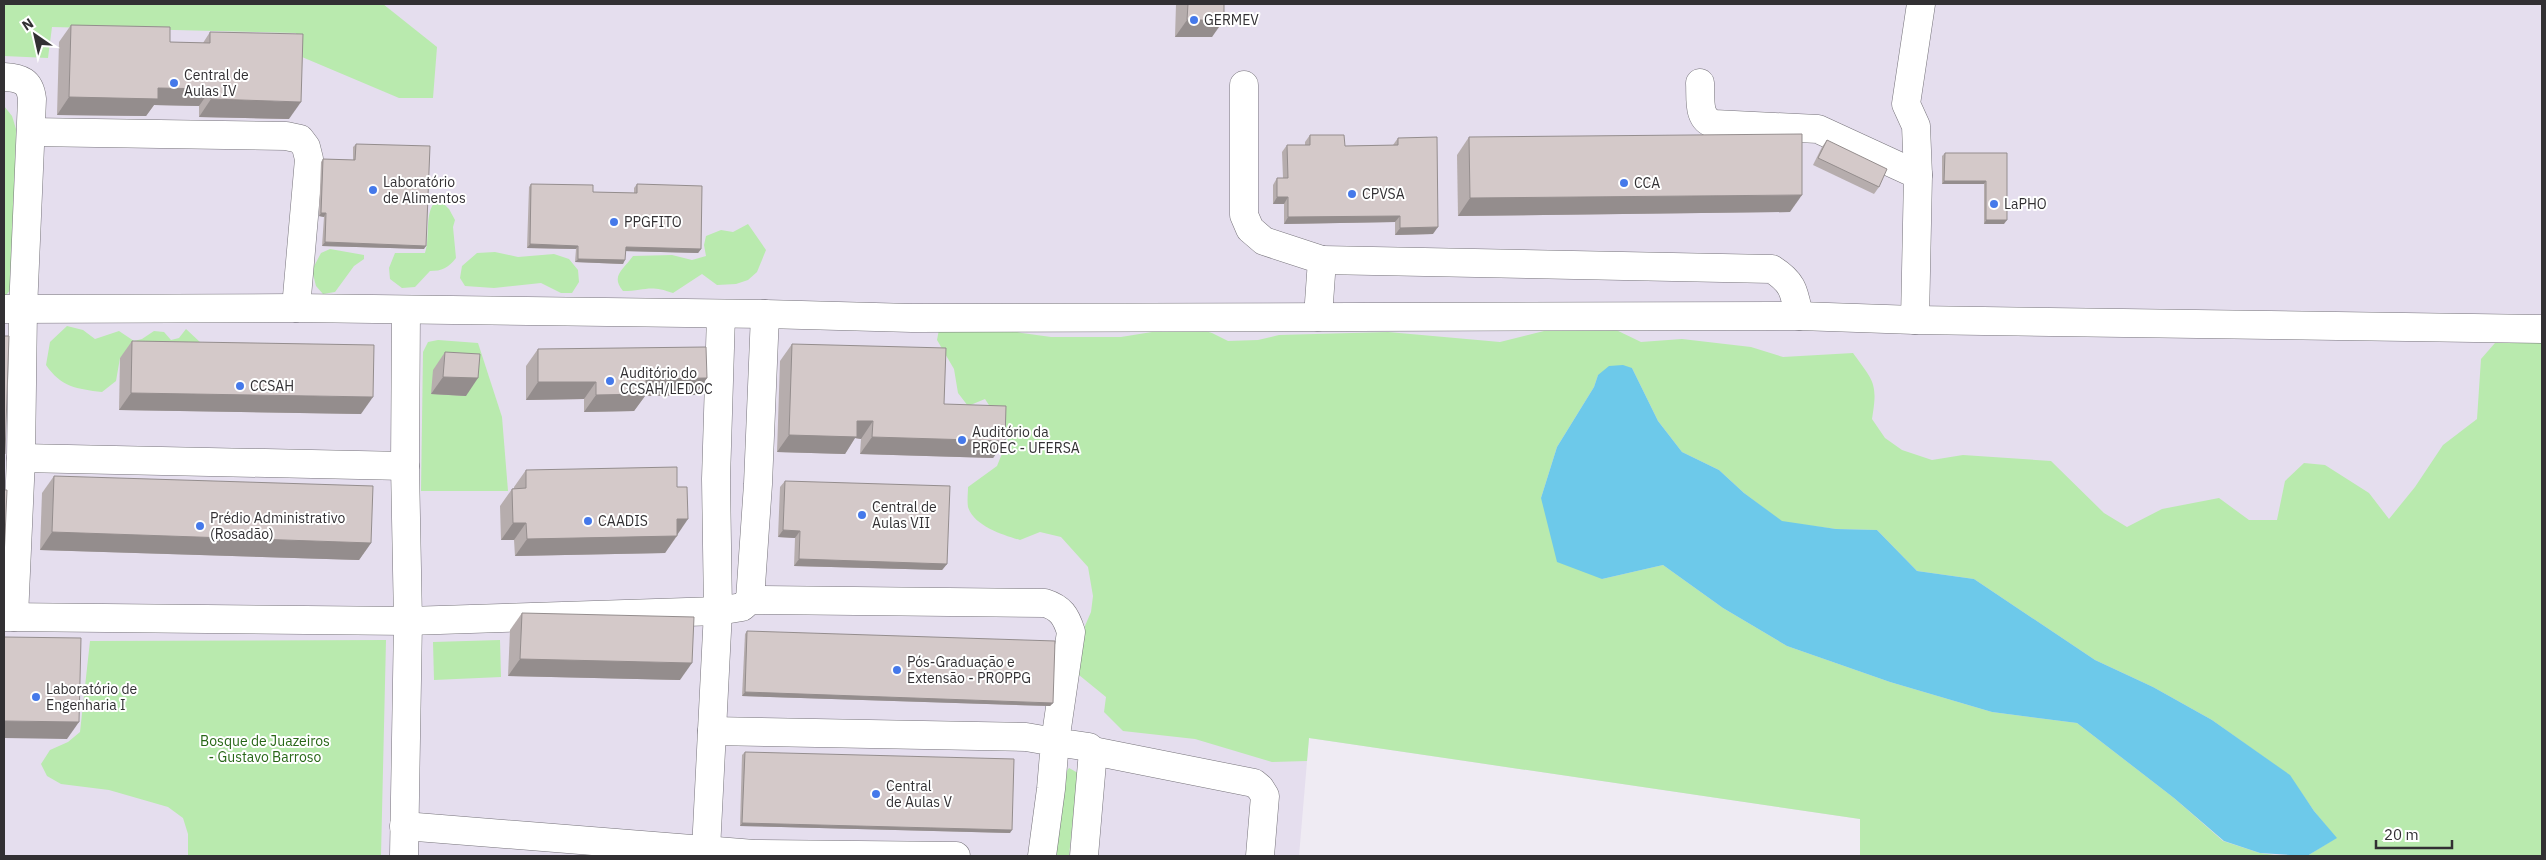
<svg xmlns="http://www.w3.org/2000/svg" width="2546" height="860" font-family="'IBM Plex Sans',sans-serif">
  <rect width="100%" height="100%" fill="#efebf3"/>
  <path fill="#e5deee" d="M4,4H2542V856H1860V819L1309,738L1299,856H4Z"/>
  <g fill="#b9eaae">
    <path d="M4,4H383L437,47L433,98H399L302,57L296,33L52,27L48,58L4,56Z"/>
    <path d="M4,106L12,116L16,129L13,287L6,295H4Z"/>
    <path d="M438,198L449,209L455,220L453,227L456,258C448,268 442,271 430,271L415,287L402,288L390,279L389,268L395,253H425C431,235 423,212 438,198Z"/>
    <path d="M748,224L766,250L757,272L748,280L736,284L717,285L702,274L673,293C649,284 645,291 623,291C610,276 624,269 633,256L672,255L692,260L706,256L704,245L706,236L721,230L733,232Z"/>
    <path d="M330,249L364,255V259L354,266L335,292L323,294L316,286L312,270L321,253Z"/>
    <path d="M495,252L518,257L554,254L569,259L578,270L579,282L572,293H561L541,283L494,288L465,286L460,278L462,266L477,253Z"/>
    <path d="M940,324L991,326L1022,333L1051,337H1121L1189,326L1212,333L1228,341L1258,340L1279,335L1388,332L1500,342L1564,326L1612,328L1641,342L1682,339L1751,347L1783,357L1853,353C1874,382 1878,383 1872,419L1885,438L1902,450L1932,460L1963,455L2051,461L2104,513L2127,527L2162,509L2219,498L2249,520H2277L2285,481L2304,463L2325,465L2369,493L2389,519L2415,487L2443,445L2477,419L2481,359L2495,343H2542V856H2307L2336,838L2314,811L2289,775L2212,720L2153,687L2095,660L1974,579L1917,571L1877,530L1836,529L1782,522L1744,493L1719,470L1682,452L1658,421L1632,368L1598,375L1594,387L1557,447L1541,498L1602,579L1663,565L1723,608L1787,646L1890,682L1992,712L2077,723L2174,798L2223,841L2260,853L2281,856H1860V819L1309,738L1307,761L1272,762L1195,739L1123,731L1104,712L1106,697L1079,675L1081,635L1091,612L1093,596L1088,567L1061,537L1040,532L1020,540C1003,535 974,526 968,507C967,501 968,493 968,487L997,466L1009,436L985,399L968,406L958,393L954,369L937,340Z"/>
    <path d="M67,326L83,330L95,339L119,331L134,341L142,339L154,331L164,332L171,340L179,338L186,329L202,344L123,356L120,358L116,381L102,392C77,389 61,387 46,365L50,342Z"/>
    <path d="M438,340L478,343L502,417L508,491H421L423,352L428,342Z"/>
    <path d="M386,640L381,856H188V834L183,818L168,807L109,790L61,784L47,776L41,764L50,750L68,742L80,732L90,641Z"/>
    <path d="M500,640L501,677L434,680L433,642Z"/>
    <path d="M1069,768L1078,773L1069,856H1056L1065,774Z"/>
  </g>
  <path fill="#6dc9ea" d="M1623,365L1632,368L1658,421L1682,452L1719,470L1744,493L1782,521L1836,529L1877,530L1917,571L1974,579L2095,660L2153,687L2212,720L2290,775L2314,811L2337,838L2307,856L2260,853L2224,841L2174,798L2077,723L1992,712L1890,682L1787,646L1723,608L1663,565L1602,579L1557,562L1541,498L1557,447L1594,387L1598,375L1609,366Z"/>
  <g fill="none" stroke-linecap="round" stroke-linejoin="round">
    <g stroke="#76737a" stroke-width="29">
      <g id="minor">
        <path d="M4,77C21,78 30,81 32,99L23,310L21,458L14,617"/>
        <path d="M1700,83C1701,99 1697,119 1714,124L1818,129L1918,175L1915,320"/>
        <path d="M1244,85V215L1250,229L1264,241L1322,260L1318,317"/>
        <path d="M31,132L286,136L300,139L306,147L309,159L296,308"/>
        <path d="M1918,175L1916,126L1906,104L1921,4"/>
        <path d="M1322,260L1772,269C1794,283 1794,292 1799,316"/>
        <path d="M4,309L296,308L765,314L912,318L1799,316L1915,320L2542,329"/>
        <path d="M21,458L405,466"/>
        <path d="M750,600L758,484L765,314"/>
        <path d="M4,617L408,621L718,611L742,607L750,600L1045,603C1061,608 1066,616 1071,632L1055,742L1089,747L1093,751L1084,856"/>
        <path d="M712,731L1026,737L1055,742L1051,789L1042,856"/>
        <path d="M1093,751L1254,783L1260,788L1265,796L1260,856"/>
        <path d="M404,826L754,854L956,856"/>
        <path d="M706,850L718,611L716,479L721,315"/>
        <path d="M404,856L408,621L405,466L406,310"/>
      </g>
    </g>
    <use href="#minor" stroke="#fff" stroke-width="28"/>
  </g>
  <g fill="#b6adad">
    <path d="M1176,4H1224L1212,37H1175Z"/>
    <path d="M71,25L170,42L203,43L210,32L289,119L199,117V106L154,105L146,116L57,115L59,42Z"/>
    <path d="M1310,135L1345,146L1393,145L1398,138L1433,234L1395,235V222L1284,224V204H1273V185L1277,178H1283L1282,152L1287,145H1305V142Z"/>
    <path d="M1469,137L1790,212L1458,216L1457,155Z"/>
    <path d="M1827,140L1879,187L1874,194L1813,165L1822,147Z"/>
    <path d="M356,144L424,249L322,246L324,217L319,216L321,162L323,159L353,160V147Z"/>
    <path d="M1945,153H2007L2004,224H1984V184H1942V156Z"/>
    <path d="M531,184L593,192L634,193V188L637,184L701,249L698,253L625,251L623,264L575,262L576,249L527,248L529,187Z"/>
    <path d="M132,341L361,414L119,410L120,358Z"/>
    <path d="M792,344L944,404L1005,441L993,458L860,454L861,439L855,438L845,454L777,452L780,361Z"/>
    <path d="M538,349L707,378L695,395L645,396L634,411L584,412V399L526,400V366Z"/>
    <path d="M445,352L466,396L431,394L433,370Z"/>
    <path d="M526,470L677,535V536L665,553L515,556L514,540H501L500,506L512,489L514,488V487Z"/>
    <path d="M54,476L371,543L359,560L40,550L42,493Z"/>
    <path d="M785,481L947,564L942,570L794,566L795,538L778,537L780,487Z"/>
    <path d="M522,613L680,680L508,676L510,630Z"/>
    <path d="M747,631L1053,703L1050,706L742,696L745,634Z"/>
    <path d="M745,752L1010,833L740,826L742,755Z"/>
  </g>
  <g fill="#948d8d">
    <path d="M1187,20H1224L1212,37H1175Z"/>
    <path d="M158,88L211,89L199,106L154,105L146,116L57,115L69,97Z"/>
    <path d="M211,99L301,102L289,119L199,117Z"/>
    <path d="M1944,181H1986L1984,184H1942Z"/>
    <path d="M1802,195L1790,212L1458,216L1470,198Z"/>
    <path d="M1277,197H1288L1284,204H1273Z"/>
    <path d="M321,213H326L324,217L319,216Z"/>
    <path d="M1400,216L1395,222L1284,224L1288,217Z"/>
    <path d="M1986,220H2007L2004,224H1984Z"/>
    <path d="M1438,227L1433,234L1395,235L1400,228Z"/>
    <path d="M325,242L426,246L424,249L322,246Z"/>
    <path d="M530,244L578,246L576,249L527,248Z"/>
    <path d="M626,247L701,249L698,253L623,251Z"/>
    <path d="M578,259L625,260L623,264L575,262Z"/>
    <path d="M443,377L478,378L466,396L431,394Z"/>
    <path d="M707,378L695,395L645,396L634,411L584,412L596,395L646,379Z"/>
    <path d="M538,382H596L584,399L526,400Z"/>
    <path d="M131,393L373,397L361,414L119,410Z"/>
    <path d="M857,421H873L861,439L855,438L845,454L777,452L789,435Z"/>
    <path d="M872,437L1005,441L993,458L860,454Z"/>
    <path d="M677,519H688L665,553L515,556L527,539Z"/>
    <path d="M513,523H526L514,540H501Z"/>
    <path d="M783,530L800,531L795,538L778,537Z"/>
    <path d="M52,532L371,543L359,560L40,550Z"/>
    <path d="M799,559L947,564L942,570L794,566Z"/>
    <path d="M520,659L692,663L680,680L508,676Z"/>
    <path d="M745,692L1053,703L1050,706L742,696Z"/>
    <path d="M4,721L79,722L67,739L4,738Z"/>
    <path d="M742,823L1012,830L1010,833L740,826Z"/>
  </g>
  <g fill="#d4c9c9" stroke="#948d8d">
    <path d="M1188,4H1224V20H1187Z"/>
    <path d="M71,25L170,27V42L210,43V32L303,34L301,102L211,99V89L158,88V99L69,97Z"/>
    <path d="M1802,134V195L1470,198L1469,137Z"/>
    <path d="M1310,135H1344L1345,146L1398,145V138L1437,137L1438,227L1400,228V216L1288,217V197H1277V178H1288L1287,145H1310Z"/>
    <path d="M1827,140L1887,169L1879,187L1818,158Z"/>
    <path d="M356,144L430,146L426,246L325,242L326,213H321L323,159L355,160Z"/>
    <path d="M1945,153H2007V220H1986V181H1944Z"/>
    <path d="M531,184L593,185V192L637,193V184L702,186L701,249L626,247L625,260L578,259V246L530,244Z"/>
    <path d="M4,336H9L5,454H4Z"/>
    <path d="M132,341L374,345L373,397L131,393Z"/>
    <path d="M792,344L946,348L944,404L1006,406L1005,441L872,437L873,421H857V437L789,435Z"/>
    <path d="M706,347L707,378L646,379V394L596,395V382H538V349Z"/>
    <path d="M445,352L480,354L478,378L443,377Z"/>
    <path d="M677,467V487H687L688,519H677V536L527,539L526,523H513L512,489L526,488V470Z"/>
    <path d="M54,476L373,486L371,543L52,532Z"/>
    <path d="M785,481L950,486L947,564L799,559L800,531L783,530Z"/>
    <path d="M4,490H7L4,559Z"/>
    <path d="M522,613L694,617L692,663L520,659Z"/>
    <path d="M747,631L1055,641L1053,703L745,692Z"/>
    <path d="M4,637L81,638L79,722L4,721Z"/>
    <path d="M745,752L1014,759L1012,830L742,823Z"/>
  </g>
  <g fill="#4579ea" stroke="#fff" stroke-width="2">
    <circle cx="1194" cy="20" r="5"/>
    <circle cx="174" cy="83" r="5"/>
    <circle cx="1624" cy="183" r="5"/>
    <circle cx="373" cy="190" r="5"/>
    <circle cx="1352" cy="194" r="5"/>
    <circle cx="1994" cy="204" r="5"/>
    <circle cx="614" cy="222" r="5"/>
    <circle cx="610" cy="381" r="5"/>
    <circle cx="240" cy="386" r="5"/>
    <circle cx="962" cy="440" r="5"/>
    <circle cx="862" cy="515" r="5"/>
    <circle cx="588" cy="521" r="5"/>
    <circle cx="200" cy="526" r="5"/>
    <circle cx="897" cy="670" r="5"/>
    <circle cx="36" cy="697" r="5"/>
    <circle cx="876" cy="794" r="5"/>
  </g>
  <g text-anchor="middle" stroke-width="4" stroke-linejoin="round" paint-order="stroke">
    <g font-size="14" fill="#323033" stroke="#fff" text-anchor="start">
      <text x="1204" y="25">GERMEV</text>
      <text x="184" y="80">Central de<tspan x="184" dy="16">Aulas IV</tspan></text>
      <text x="383" y="187">Laboratório<tspan x="383" dy="16">de Alimentos</tspan></text>
      <text x="1634" y="188">CCA</text>
      <text x="1362" y="199">CPVSA</text>
      <text x="2004" y="209">LaPHO</text>
      <text x="624" y="227">PPGFITO</text>
      <text x="620" y="378">Auditório do<tspan x="620" dy="16">CCSAH/LEDOC</tspan></text>
      <text x="250" y="391">CCSAH</text>
      <text x="972" y="437">Auditório da<tspan x="972" dy="16">PROEC - UFERSA</tspan></text>
      <text x="872" y="512">Central de<tspan x="872" dy="16">Aulas VII</tspan></text>
      <text x="210" y="523">Prédio Administrativo<tspan x="210" dy="16">(Rosadão)</tspan></text>
      <text x="598" y="526">CAADIS</text>
      <text x="907" y="667">Pós-Graduação e<tspan x="907" dy="16">Extensão - PROPPG</tspan></text>
      <text x="46" y="694">Laboratório de<tspan x="46" dy="16">Engenharia I</tspan></text>
      <text x="886" y="791">Central<tspan x="886" dy="16">de Aulas V</tspan></text>
    </g>
    <g font-size="14" fill="#286717" stroke="#fff">
      <text x="265" y="746">Bosque de Juazeiros<tspan x="265" dy="16">- Gustavo Barroso</tspan></text>
    </g>
  </g>
  <rect width="2546" height="860" fill="none" stroke="#323033" stroke-width="10"/>
  <g transform="translate(35 35) rotate(326)" stroke="#ffffff" stroke-width="4" paint-order="stroke">
  <path d="M0-4L9 19L0 12L-9 19Z" fill="#323033"/>
  <text y="-8" font-size="14" font-weight="bold" text-anchor="middle" fill="#323033">N</text>
  </g>
  <path d="M2376 840v8h76v-8" fill="none" stroke="#323033" stroke-width="2.5"/>
  <text x="2384" y="840" font-size="15" fill="#323033" stroke="#ffffff" stroke-width="4" paint-order="stroke">20 m</text>
</svg>
